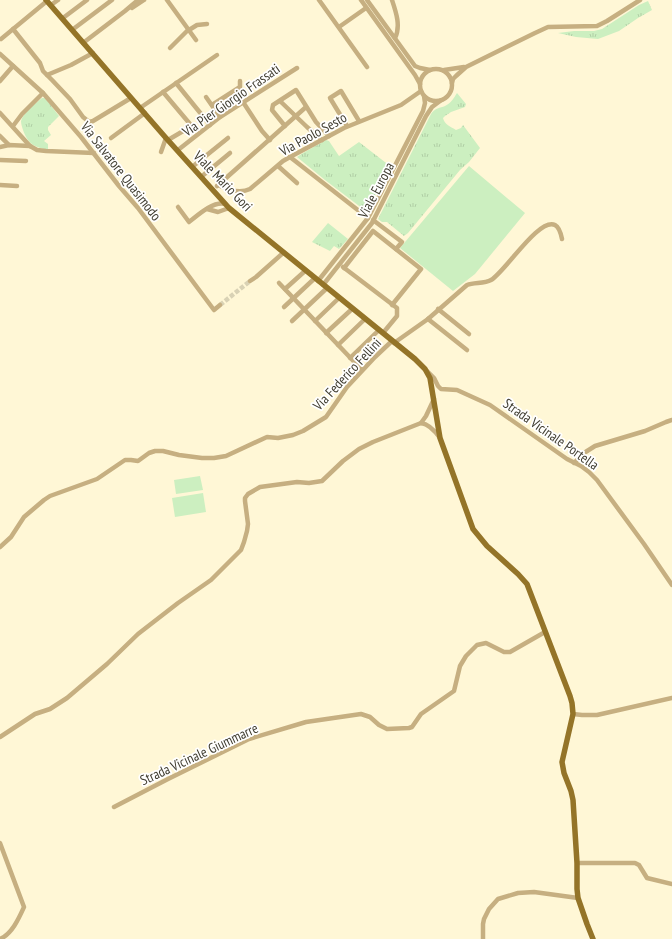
<svg xmlns="http://www.w3.org/2000/svg" width="672" height="939" font-family="'PT Sans Narrow',sans-serif">
  <defs>
    <pattern id="grass-tufts" width="24" height="20" patternUnits="userSpaceOnUse"><rect width="24" height="20" fill="#ccefc0"/><path d="M3 7l-1-3M5 7V3M7 7l1-3M15 17l-1-3M17 17v-4M19 17l1-3" fill="none" stroke="#b0cea5"/></pattern>
  </defs>
  <rect width="100%" height="100%" fill="#fff7d6"/>
  <g fill="url(#grass-tufts)">
    <path d="M648,1L652,10L638,18L619,31L598,39L576,37L558,33L574,31H594L602,29L639,5Z"/>
    <path d="M457,93L466,104L465,107L451,112L445,116L443,118C444,124 451,127 456,130L461,128L463,125L480,148L469,162L460,170L408,233L404,236L387,222H382L378,219L431,114C435,108 440,108 445,106C451,103 454,98 457,93Z"/>
    <path d="M42,98H45L59,116L48,127V130L51,135L44,141L48,144V150C34,147 28,144 23,130C22,127 21,124 21,121C23,113 36,103 42,98Z"/>
    <path d="M326,140L329,141L339,156L359,142L390,166L367,212L325,180L297,157L303,153Z"/>
    <path d="M328,223L348,239L339,249L334,246L330,251L312,242Z"/>
  </g>
  <g fill="#ccefc0">
    <path d="M469,166L525,213L475,274L453,291L400,248Z"/>
    <path d="M200,476L203,490L176,494L174,480Z"/>
    <path d="M203,493L206,512L175,517L172,498Z"/>
  </g>
  <g fill="none" stroke-linecap="round" stroke-linejoin="round">
    <path stroke="#d9d2b5" stroke-width="4.5" stroke-dasharray="4.5 2" stroke-linecap="butt" d="M220,305L250,281"/>
    <g stroke="#c6af81" stroke-width="4.5">
      <path d="M167,0L196,40"/>
      <path d="M319,0L367,67"/>
      <path d="M361,0L415,75L420,84"/>
      <path d="M367,0L415,66L420,68L430,70"/>
      <path d="M392,0C396,12 401,26 395,38"/>
      <path d="M51,5L58,0"/>
      <path d="M132,8L144,0"/>
      <path d="M63,18L87,0"/>
      <path d="M339,27L366,8"/>
      <path d="M13,29L40,63L43,71L52,80L70,99L83,117L88,121L90,122L93,121L131,98"/>
      <path d="M72,30L112,0"/>
      <path d="M189,30L197,25L207,24"/>
      <path d="M1,39L47,1"/>
      <path d="M83,43L125,11L138,0"/>
      <path d="M170,48L188,30"/>
      <path d="M0,54L43,93L81,137L119,186L138,208L214,310L220,305"/>
      <circle cx="436" cy="85" r="16"/>
      <path d="M444,70L464,67"/>
      <path d="M47,75L71,65L93,53"/>
      <path d="M0,81L13,66"/>
      <path d="M176,83L210,125"/>
      <path d="M452,83L453,79L456,76L466,67L535,33L548,27L597,26L607,21L640,0"/>
      <path d="M163,92L190,124V127L168,140"/>
      <path d="M206,97L220,117"/>
      <path d="M280,101L307,127L322,140"/>
      <path d="M243,102L262,131L270,140"/>
      <path d="M212,105L240,87V81"/>
      <path d="M140,108L217,55"/>
      <path d="M0,113L30,146"/>
      <path d="M13,126L22,114L43,93"/>
      <path d="M285,126L272,110L273,105L296,90L316,122L329,136"/>
      <path d="M347,126L330,98L341,91L359,121"/>
      <path d="M0,136L9,145"/>
      <path d="M111,138L145,113"/>
      <path d="M0,147L9,145L30,146L37,150L46,151L94,153"/>
      <path d="M178,150L220,117L297,68"/>
      <path d="M161,152L166,138"/>
      <path d="M290,157L368,218"/>
      <path d="M0,160L26,161"/>
      <path d="M278,166L297,183"/>
      <path d="M192,167L228,138"/>
      <path d="M201,177L230,153"/>
      <path d="M0,185L17,186"/>
      <path d="M218,185C228,190 240,194 250,189L283,161L290,157L344,128L401,105L421,91"/>
      <path d="M217,186L306,107"/>
      <path d="M178,207L189,222C198,215 213,201 225,204"/>
      <path d="M207,209L218,212L229,208"/>
      <path d="M373,220L402,242L396,249"/>
      <path d="M343,267L397,308V316L383,333"/>
      <path d="M344,268L373,231L421,269L392,305"/>
      <path d="M250,281L256,277L283,253"/>
      <path d="M318,281L368,218L423,111L425,103L424,96"/>
      <path d="M279,283L362,370"/>
      <path d="M323,285L372,223L426,116L432,107L440,101"/>
      <path d="M285,289L305,271"/>
      <path d="M284,307L315,278"/>
      <path d="M438,309L469,334"/>
      <path d="M428,319L467,350"/>
      <path d="M292,321L327,288"/>
      <path d="M315,321L339,298"/>
      <path d="M326,333L352,309"/>
      <path d="M394,343L428,319L467,285C474,282 484,284 491,280C505,272 539,217 555,225C559,227 561,234 562,239"/>
      <path d="M338,345L365,319"/>
      <path d="M350,358L379,330"/>
      <path d="M427,371L434,378L438,386L441,389L457,390L490,405L567,459L581,466L589,472L597,480L644,544L672,585"/>
      <path d="M421,423L426,416L434,399"/>
      <path d="M574,463L584,453L595,446L645,431L666,422L672,420"/>
      <path d="M0,547L11,537L24,517L44,500L50,496L97,479L125,460H131L138,461L149,453L155,451H163L179,455L202,458H214L226,456L267,437L278,438L293,435L303,431L326,417L347,387L375,357L392,341"/>
      <path d="M573,714L582,715H597L672,698"/>
      <path d="M0,737L35,714L50,709L67,698L107,664L138,634L178,603L211,580L241,550L244,542L247,531L248,524L245,501V498L248,494L260,487L297,482L309,483L322,481L343,461L359,449L373,442L421,423C429,424 435,431 440,438"/>
      <path d="M114,807L168,779L249,739L306,722L361,714L370,717L379,725L387,729L409,728L412,727L421,714L454,691L460,666L466,656L477,645L486,643L504,652H510L545,632"/>
      <path d="M0,843L24,907C19,918 12,934 0,939"/>
      <path d="M577,863H635L639,865L647,878L672,884"/>
      <path d="M483,939V924L484,919L489,909L498,899L518,893L534,892L578,898"/>
    </g>
    <path stroke="#947428" stroke-width="5.5" d="M46,0L166,138L229,208L415,359L425,369L430,378L440,438L473,529L487,546L518,574L527,584L570,696L572,703L573,714L562,762L564,773L571,791L573,800L577,863V889L578,898L587,924L593,939"/>
  </g>
  <g text-anchor="middle" stroke-width="3.5" stroke-linejoin="round" paint-order="stroke">
    <g font-size="14" fill="#403d30" stroke="#fff">
      <text transform="translate(231 100) rotate(-35)" y="5">Via Pier Giorgio Frassati</text>
      <text transform="translate(313 134) rotate(-29)" y="5">Via Paolo Sesto</text>
      <text transform="translate(121 171) rotate(52)" y="5">Via Salvatore Quasimodo</text>
      <text transform="translate(223 181) rotate(46)" y="5">Viale Mario Gori</text>
      <text transform="translate(376 190) rotate(-62)" y="5">Viale Europa</text>
      <text transform="translate(347 374) rotate(-47)" y="5">Via Federico Fellini</text>
      <text transform="translate(551 434) rotate(35)" y="5">Strada Vicinale Portella</text>
      <text transform="translate(199 754) rotate(-25)" y="5">Strada Vicinale Giummarre</text>
    </g>
  </g>
</svg>
